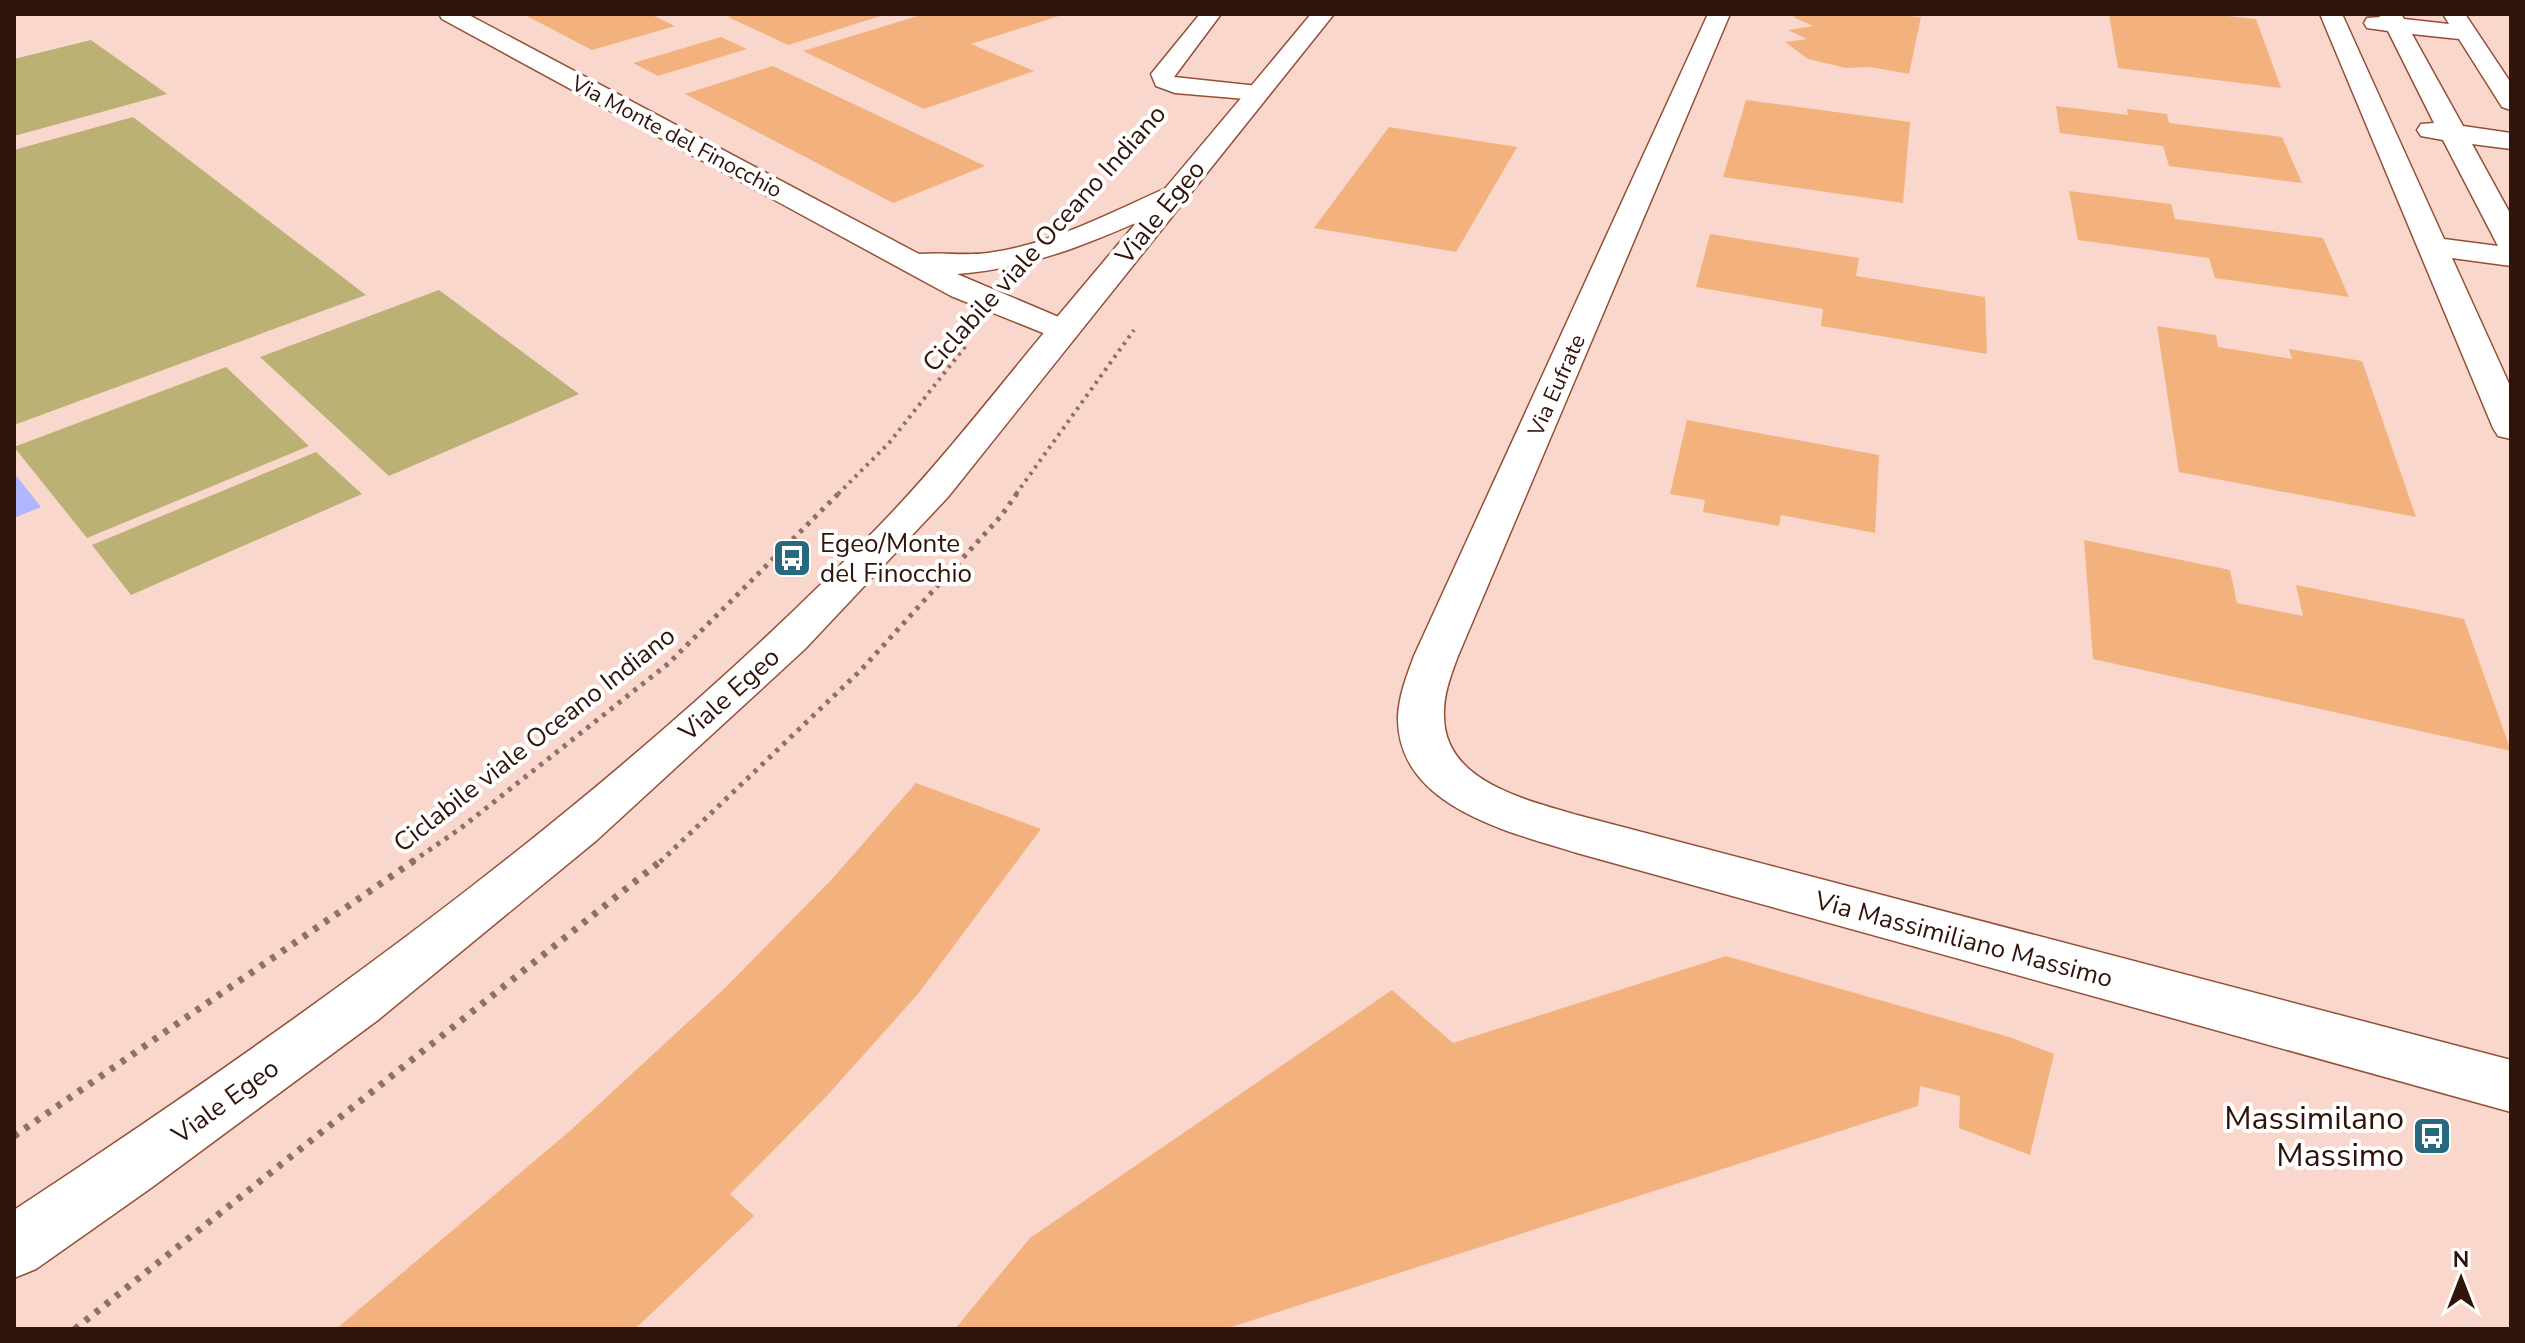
<svg xmlns="http://www.w3.org/2000/svg" width="2525" height="1343" font-family="'Nunito Sans',sans-serif">
  <rect width="100%" height="100%" fill="#f9d7cc"/>
  <g fill="#bbb175">
    <path d="M91,40L167,94L14,136V59Z"/>
    <path d="M133,117L366,295L14,425V150Z"/>
    <path d="M439,290L579,394L389,476L260,357Z"/>
    <path d="M226,367L309,446L87,538L14,447Z"/>
    <path d="M316,452L362,494L131,595L92,545Z"/>
  </g>
  <path fill="#afb6fd" d="M14,473L41,507L14,518Z"/>
  <g fill="#f3b27d">
    <path d="M523,14H657L654,16L675,26L592,50Z"/>
    <path d="M737,14H884V15L788,45L728,17Z"/>
    <path d="M924,14H1062V15L971,44L1034,71L924,109L803,51Z"/>
    <path d="M1804,14H1891L1921,17L1909,74L1870,67L1846,68L1808,59L1785,42L1807,39L1788,30L1813,26L1793,17Z"/>
    <path d="M2109,14H2208L2256,19L2281,88L2118,68Z"/>
    <path d="M721,37L747,49L658,76L633,63Z"/>
    <path d="M773,66L985,166L893,203L685,94Z"/>
    <path d="M1746,100L1910,122L1903,203L1723,177Z"/>
    <path d="M2056,106L2128,115L2127,109L2167,114L2169,123L2282,137L2302,183L2169,166L2163,146L2060,133Z"/>
    <path d="M1389,127L1517,147L1456,252L1314,228Z"/>
    <path d="M2069,191L2171,204L2175,219L2323,238L2349,297L2215,278L2209,258L2078,240Z"/>
    <path d="M1710,234L1859,258L1856,276L1985,297L1987,354L1821,326L1823,309L1696,287Z"/>
    <path d="M2157,326L2216,335L2218,347L2292,359L2289,349L2362,361L2416,517L2179,472Z"/>
    <path d="M1687,420L1879,455L1875,533L1781,515L1779,526L1703,512L1705,500L1670,494Z"/>
    <path d="M2084,540L2230,570L2237,603L2303,616L2296,585L2464,619L2511,751L2093,659Z"/>
    <path d="M916,783L1041,829L918,994L824,1099L730,1194L754,1216L635,1329H336L571,1130L725,988L833,878Z"/>
    <path d="M1726,956L2009,1037L2054,1054L2030,1155L1959,1128L1960,1096L1920,1086L1918,1106L1225,1329H955L1030,1238L1392,990L1453,1043Z"/>
  </g>
  <g fill="none" stroke-linecap="round" stroke-linejoin="round">
    <g stroke="#964f36" stroke-width="3">
      <path id="lane" d="M1200,14H1221L1174,77L1258,86L1266,88L1269,93L1266,98L1258,100L1175,93L1156,86L1151,74Z"/>
    </g>
    <g stroke="#964f36" stroke-width="3">
      <g id="street">
        <path d="M439,14H467L919,254C942,252 965,256 988,253C1049,245 1108,214 1164,189L1174,186L1184,189L1188,195L1184,201C1110,235 1039,268 957,274L1075,324L1079,331L1075,338L1063,341L951,296L442,19Z"/>
        <path d="M1708,14H1730L1458,656C1451,675 1443,695 1444,716C1444,782 1527,800 1577,815L2511,1060V1112L1577,853C1510,832 1396,807 1398,716C1399,695 1407,675 1414,656Z"/>
        <path d="M2320,14H2342L2444,239L2498,246L2443,140L2421,136L2417,130L2421,124L2434,123L2388,31L2367,28L2364,23L2367,18L2380,17L2379,14H2401L2404,19L2449,24L2443,14H2465L2511,83V110L2502,107L2459,39L2412,34L2463,126L2511,133V149L2472,144L2511,215V266L2452,258L2511,388V439L2498,436L2493,428Z"/>
      </g>
    </g>
    <g stroke="#964f36" stroke-width="3">
      <path id="secondary" d="M1311,14H1334L948,497L805,649L597,840L378,1020L151,1188L36,1269L14,1278V1210C321,1008 623,790 880,525C942,461 996,390 1053,322C1139,219 1226,117 1311,14Z"/>
    </g>
    <g stroke="#8f7065" stroke-width="4" stroke-dasharray="3 5" stroke-linecap="butt">
      <path d="M838,494L889,443L968,343"/>
      <path d="M1016,494L1134,330"/>
    </g>
    <g stroke="#8f7065" stroke-width="5" stroke-dasharray="4 6" stroke-linecap="butt">
      <path d="M412,862L461,828L669,663L840,492"/>
      <path d="M660,862L861,670L1001,516L1018,492"/>
    </g>
    <g stroke="#8f7065" stroke-width="7" stroke-dasharray="5 8" stroke-linecap="butt">
      <path d="M14,1136L415,860"/>
      <path d="M75,1329L662,860"/>
    </g>
    <use href="#lane" fill="#fff" fill-rule="evenodd"/>
    <use href="#street" fill="#fff" fill-rule="evenodd"/>
    <use href="#secondary" fill="#fff" fill-rule="evenodd"/>
  </g>
  <defs>
    <g id="bus-square" transform="scale(2)"><rect x="-9" y="-9" width="18" height="18" rx="4" fill="#286a7d" stroke="#fff"/><path d="M-5-6H5V4H4V6H2V4H-2V6H-4V4H-5ZM-3.5-4V0h7V-4ZM-3.5 1.2v1.5H-2V1.2ZM2 1.2v1.5H3.5V1.2Z" fill="#fff"/></g>
  </defs>
  <g fill-rule="evenodd">
    <use href="#bus-square" x="792" y="558"/>
    <use href="#bus-square" x="2432" y="1136"/>
  </g>
  <g text-anchor="middle" stroke-width="8" stroke-linejoin="round" paint-order="stroke">
    <g font-size="22" fill="#311409" stroke="#fff">
      <text transform="translate(677 136) rotate(28)" y="8">Via Monte del Finocchio</text>
      <text transform="translate(1556 385) rotate(-66)" y="8">Via Eufrate</text>
    </g>
    <g font-size="26" fill="#311409" stroke="#fff">
      <text transform="translate(1160 212) rotate(-51)" y="9">Viale Egeo</text>
      <text transform="translate(1044 238) rotate(-48)" y="9">Ciclabile viale Oceano Indiano</text>
      <text transform="translate(729 694) rotate(-42)" y="9">Viale Egeo</text>
      <text transform="translate(534 739) rotate(-38)" y="9">Ciclabile viale Oceano Indiano</text>
      <text transform="translate(1964 939) rotate(15)" y="9">Via Massimiliano Massimo</text>
      <text transform="translate(225 1101) rotate(-36)" y="9">Viale Egeo</text>
    </g>
    <g font-size="26" fill="#311409" stroke="#fff" text-anchor="start">
      <text x="820" y="552">Egeo/Monte<tspan x="820" dy="30">del Finocchio</tspan></text>
    </g>
    <g font-size="32" fill="#311409" stroke="#fff" text-anchor="end">
      <text x="2404" y="1129">Massimilano<tspan x="2404" dy="37">Massimo</tspan></text>
    </g>
  </g>
  <rect width="2525" height="1343" fill="none" stroke="#311409" stroke-width="32"/>
  <g transform="translate(2461 1279)" stroke="#ffffff" stroke-width="6" paint-order="stroke">
  <path d="M0-6L14 30L0 20L-14 30Z" fill="#311409"/>
  <text y="-12" font-size="22" font-weight="bold" text-anchor="middle" fill="#311409">N</text>
  </g>
</svg>
